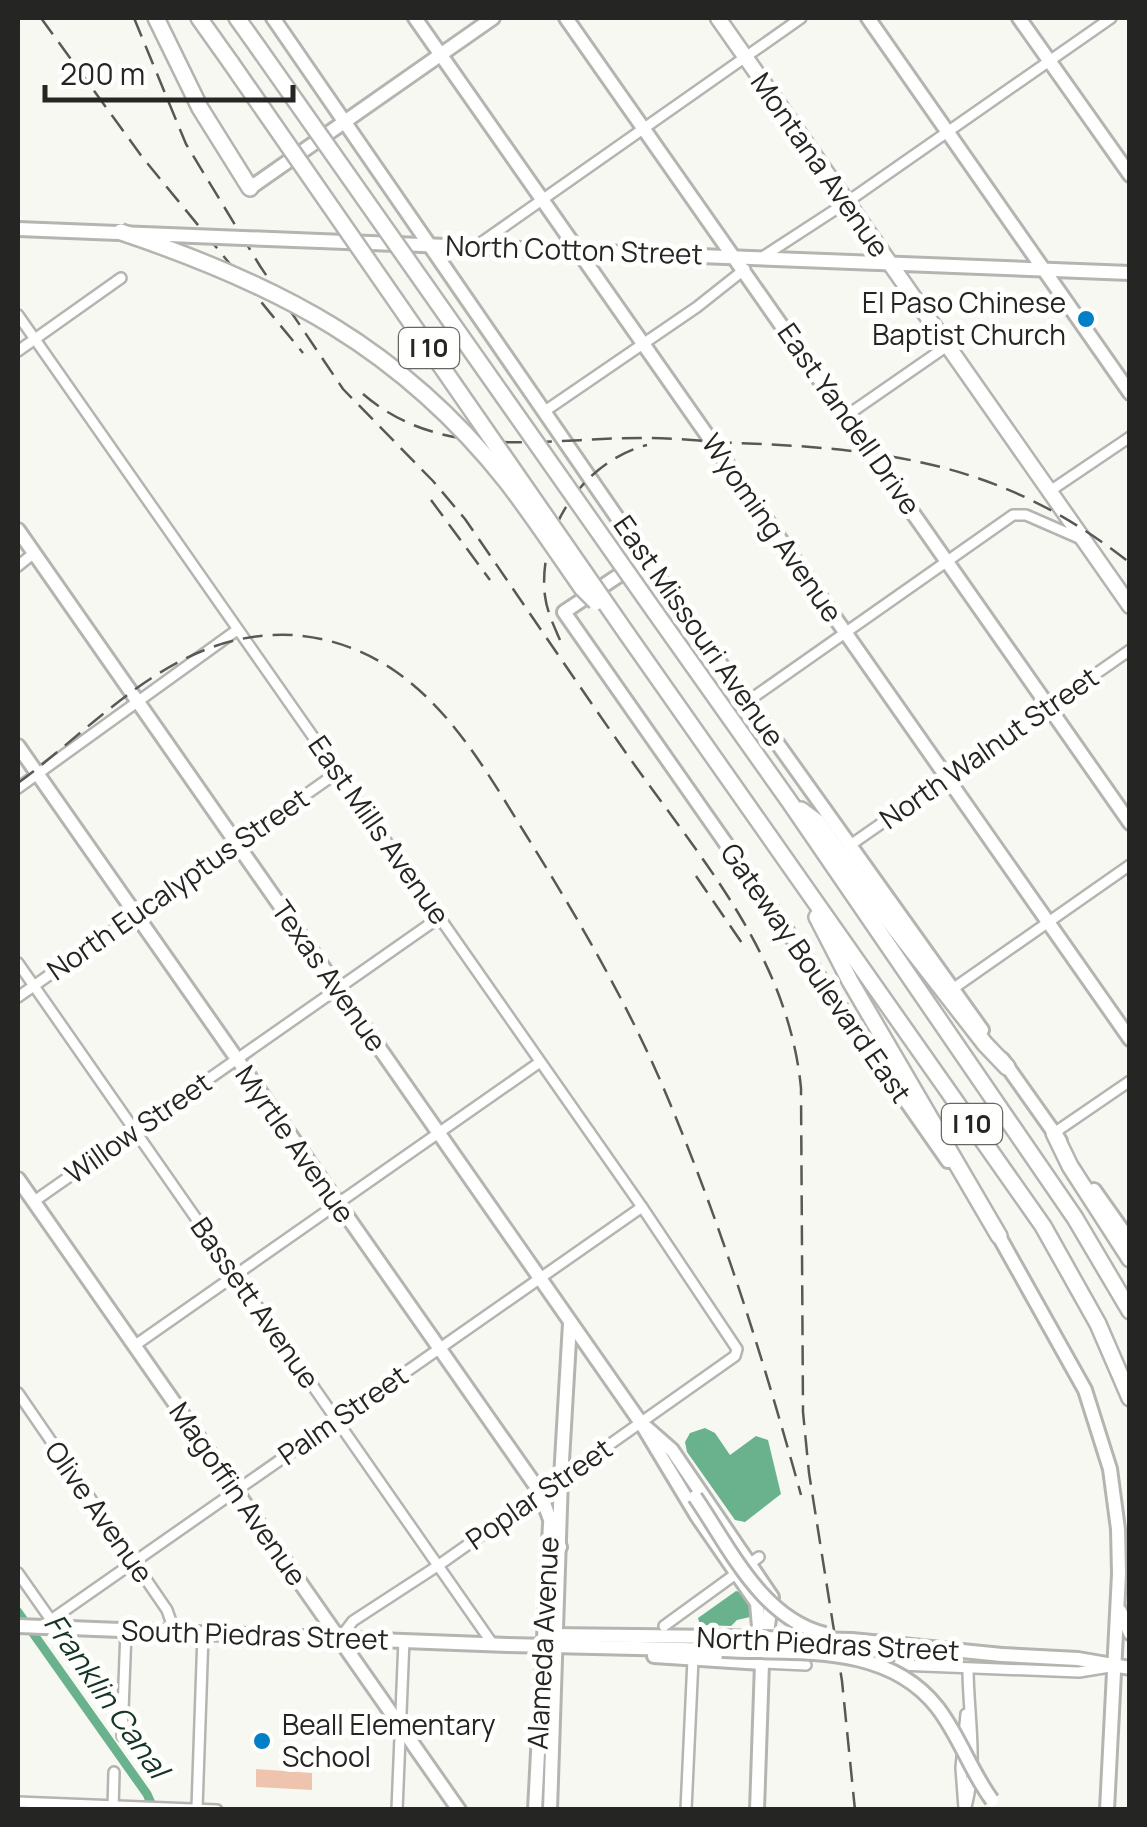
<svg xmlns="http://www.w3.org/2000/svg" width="1147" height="1827" font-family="Manrope,sans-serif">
  <rect width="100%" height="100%" fill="#f8f8f3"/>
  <path fill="#efc4af" d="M256,1769L312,1773V1790L256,1787Z"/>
  <g fill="#6ab28d">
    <path d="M705,1428L715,1433L730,1455L756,1436L768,1440L781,1494L745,1522L735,1520L687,1452L685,1442L690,1433Z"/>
    <path d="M736,1591L740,1592L749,1603L750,1617L737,1620L731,1626L700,1625L698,1618Z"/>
  </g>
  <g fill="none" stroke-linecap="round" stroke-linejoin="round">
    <path stroke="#6ab28d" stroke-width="9" d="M18,1612L147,1794L154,1810"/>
    <g stroke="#b4b4b0" stroke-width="14">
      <g id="street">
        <path d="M475,247L801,18"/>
        <path d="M764,256L847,202L1111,18"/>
        <path d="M18,315L642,1207L737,1349L735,1356L439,1565L353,1621L340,1638"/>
        <path d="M18,351L121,278"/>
        <path d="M545,411L697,307L745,269"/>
        <path d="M846,416L947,346"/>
        <path d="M1050,491L1130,437"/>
        <path d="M18,566L34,553"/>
        <path d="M748,701L1013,515H1026L1081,539"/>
        <path d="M18,788L237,630"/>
        <path d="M849,846L1130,650"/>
        <path d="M18,963L492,1643"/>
        <path d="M954,988L1130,865"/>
        <path d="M18,997L338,772"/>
        <path d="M1054,1133L1130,1081"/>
        <path d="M33,1202L440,917"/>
        <path d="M134,1346L540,1062"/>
        <path d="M18,1393L167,1610L175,1633"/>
        <path d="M18,1573L51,1620"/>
        <path d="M664,1626L759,1557"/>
        <path d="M50,1627L51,1620L642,1207"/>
        <path d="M762,1663L806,1665"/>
        <path d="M898,1665L1079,1672L1110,1667"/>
        <path d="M122,1736L126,1631"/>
        <path d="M18,1802L217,1810"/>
        <path d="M197,1808L203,1634"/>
        <path d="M964,1808L961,1768L966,1714"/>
        <path d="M113,1809L114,1772"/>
        <path d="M397,1810L404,1640"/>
        <path d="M686,1810L693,1659"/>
        <path d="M965,1810C979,1764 968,1715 968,1669"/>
      </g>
    </g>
    <g stroke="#b4b4b0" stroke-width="18">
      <g id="secondary">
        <path d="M273,18L645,558L982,1030"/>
        <path d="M415,18L1130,1039"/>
        <path d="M566,18L1130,823"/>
        <path d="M868,18L1130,393"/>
        <path d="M1019,18L1130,175"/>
        <path d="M250,188L493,18"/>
        <path d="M320,241L1130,273"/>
        <path d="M18,530L641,1423L697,1516L757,1603L762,1663L757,1810"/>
        <path d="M645,558L564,612L948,1161"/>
        <path d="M18,746L540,1492L560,1547"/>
        <path d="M1002,1059L1060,1141"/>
        <path d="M18,1179L459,1810"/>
        <path d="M1094,1190L1130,1241"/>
        <path d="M996,1231L1085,1390L1110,1469L1118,1529L1119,1574L1107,1810"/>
        <path d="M647,1428L672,1450L772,1597L766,1640"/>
        <path d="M1120,1611L1130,1633"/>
        <path d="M18,1626L508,1645L722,1650"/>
        <path d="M549,1635L722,1637"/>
        <path d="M1002,1655L1078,1659L1130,1668"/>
        <path d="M654,1656L762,1663"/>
        <path d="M535,1810L550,1524"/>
        <path d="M550,1810L561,1478L570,1323"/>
      </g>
    </g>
    <g stroke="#b4b4b0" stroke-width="19">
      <path id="primary" d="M718,18L1130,606"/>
    </g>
    <g stroke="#b4b4b0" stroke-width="20">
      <g id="highway">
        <path d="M156,18L200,108L250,188"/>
        <path d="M199,18L231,63"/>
        <path d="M237,18L257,46"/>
        <path d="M655,612L789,801L1075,1218L1130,1311"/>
        <path d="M627,634L1043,1226L1098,1324L1130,1398"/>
        <path d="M801,810L817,822L876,904L985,1044L1007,1067"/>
        <path d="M817,917L850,981L999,1236"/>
        <path d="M1054,1133L1070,1166L1130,1259"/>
      </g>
    </g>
    <use href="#street" stroke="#fff" stroke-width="9"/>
    <use href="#secondary" stroke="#fff" stroke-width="12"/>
    <use href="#primary" stroke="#fff" stroke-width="14"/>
    <use href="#highway" stroke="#fff" stroke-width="15"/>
    <g stroke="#585856" stroke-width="2.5" stroke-dasharray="20 10" stroke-linecap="butt">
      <path d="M41,18L143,158L303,353"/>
      <path d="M134,18L186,144L260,266L343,389L433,481L465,519C519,597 572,676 626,753C700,858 788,955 801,1088L803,1412L809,1473L842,1681L855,1810"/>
      <path d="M363,394C444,464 549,437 647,438C678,438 708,442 738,443C892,449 1005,464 1130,563"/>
      <path d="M431,500L490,580"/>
      <path d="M560,640C554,626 547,612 545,596C537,530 584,461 647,445"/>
      <path d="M18,783C97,725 168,639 274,635C317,633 360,647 395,671C453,711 490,777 526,835C579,920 631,1009 669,1101C723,1230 764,1361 801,1495"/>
      <path d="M696,876L744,946"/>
    </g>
    <g stroke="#b4b4b0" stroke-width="18" stroke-linecap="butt">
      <g id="secondary-bridge">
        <path d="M18,229L320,241"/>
        <path d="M695,1497C730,1548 761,1618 825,1634"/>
        <path d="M722,1637L852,1640L1002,1655"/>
        <path d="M722,1650C796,1654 886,1642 937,1707C959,1735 971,1772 992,1800"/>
      </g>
    </g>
    <g stroke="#b4b4b0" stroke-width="20" stroke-linecap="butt">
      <g id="highway-bridge">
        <path d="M257,46L655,612"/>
        <path d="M231,63L627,634"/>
        <path d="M121,232C279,285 401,348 507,482C533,516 557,552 582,588L596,602"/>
      </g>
    </g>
    <use href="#secondary-bridge" stroke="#fff" stroke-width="12"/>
    <use href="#highway-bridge" stroke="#fff" stroke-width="15"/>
  </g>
  <g fill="#037fc8" stroke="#fffffe" stroke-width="4">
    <circle cx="1086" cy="319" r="10"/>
    <circle cx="262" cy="1741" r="10"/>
  </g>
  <g text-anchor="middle" stroke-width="10" stroke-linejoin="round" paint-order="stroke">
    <g fill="#fffffe" stroke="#666665" stroke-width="2.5">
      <rect x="399" y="328" width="60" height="40" rx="8"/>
      <rect x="942" y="1104" width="60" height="40" rx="8"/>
    </g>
    <g font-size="25" font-weight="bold" fill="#252524">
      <text x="429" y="357">I 10</text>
      <text x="972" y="1133">I 10</text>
    </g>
    <g font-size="28" fill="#252524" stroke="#fffffe">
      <text transform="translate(820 165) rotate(55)" y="10">Montana Avenue</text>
      <text transform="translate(574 250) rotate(2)" y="10">North Cotton Street</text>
      <text transform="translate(849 419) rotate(55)" y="10">East Yandell Drive</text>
      <text transform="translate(772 528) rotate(55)" y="10">Wyoming Avenue</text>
      <text transform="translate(699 631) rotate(55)" y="10">East Missouri Avenue</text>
      <text transform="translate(989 748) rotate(-35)" y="10">North Walnut Street</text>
      <text transform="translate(379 830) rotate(55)" y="10">East Mills Avenue</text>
      <text transform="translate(178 884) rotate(-35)" y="10">North Eucalyptus Street</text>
      <text transform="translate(816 973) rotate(55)" y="10">Gateway Boulevard East</text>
      <text transform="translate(329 976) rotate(55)" y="10">Texas Avenue</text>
      <text transform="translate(138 1128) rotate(-35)" y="10">Willow Street</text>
      <text transform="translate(295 1144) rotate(55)" y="10">Myrtle Avenue</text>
      <text transform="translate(255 1303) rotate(55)" y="10">Bassett Avenue</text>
      <text transform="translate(343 1415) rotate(-35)" y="10">Palm Street</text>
      <text transform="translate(238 1494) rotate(55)" y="10">Magoffin Avenue</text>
      <text transform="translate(539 1494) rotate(-35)" y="10">Poplar Street</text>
      <text transform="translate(99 1512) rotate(55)" y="10">Olive Avenue</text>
      <text transform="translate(255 1635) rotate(2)" y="10">South Piedras Street</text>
      <text transform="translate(543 1643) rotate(-87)" y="10">Alameda Avenue</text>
      <text transform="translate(828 1644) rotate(3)" y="10">North Piedras Street</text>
    </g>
    <g font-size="28" fill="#252524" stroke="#fffffe" text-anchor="end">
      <text x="1066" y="313">El Paso Chinese<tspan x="1066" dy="32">Baptist Church</tspan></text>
      <text x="282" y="1735" text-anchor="start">Beall Elementary<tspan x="282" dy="32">School</tspan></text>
    </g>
    <g font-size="30" font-style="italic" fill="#143525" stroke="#fffffe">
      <text transform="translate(106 1696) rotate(55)" y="10">Franklin Canal</text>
    </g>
  </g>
  <rect width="1147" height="1827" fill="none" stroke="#252524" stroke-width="40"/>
  <path d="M45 85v15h248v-15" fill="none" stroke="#252524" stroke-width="5"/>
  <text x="60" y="85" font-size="30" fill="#252524" stroke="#fffffe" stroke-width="8" paint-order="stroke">200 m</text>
</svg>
